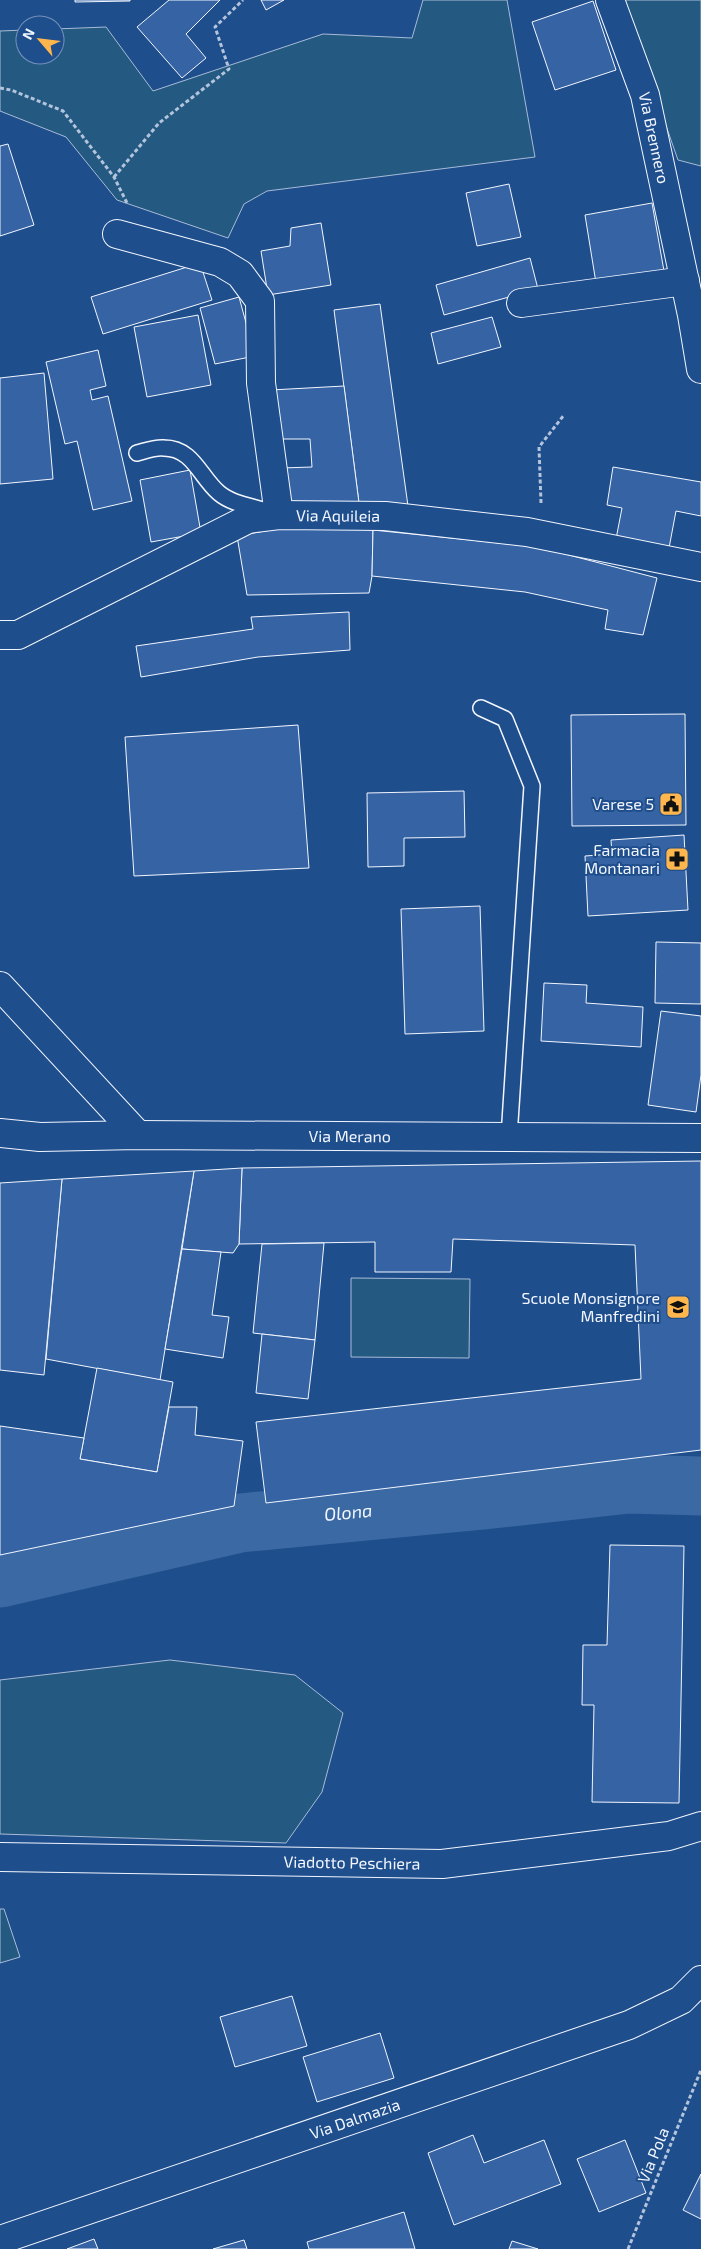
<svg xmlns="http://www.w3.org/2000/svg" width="701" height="2249" font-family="'Exo 2',sans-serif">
  <rect width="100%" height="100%" fill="#1f4e8c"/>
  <g fill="#245a82" stroke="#a8bbd7">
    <path d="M423,0H507L535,157L267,191L244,204L228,238L117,200L66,137L0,111V31L25,30V55H55V29L106,27L153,91L323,34L412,38Z"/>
    <path d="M622,0H701V166L678,160Z"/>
    <path d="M351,1278L470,1279L469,1358L351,1357Z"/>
    <path d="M170,1660L295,1675L343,1713L322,1792L286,1843L0,1834V1680Z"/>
    <path d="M0,1909H4L20,1957L0,1963Z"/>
  </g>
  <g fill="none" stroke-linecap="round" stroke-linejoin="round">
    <path stroke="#3b69a3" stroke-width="59" id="s1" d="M0,1578L240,1523L484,1500L629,1484L701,1486"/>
  </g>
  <g fill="#3563a3" stroke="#f2f6ff">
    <path d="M75,0H130V1L75,2Z"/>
    <path d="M169,0H220L186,34L206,58L182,78L137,27Z"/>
    <path d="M261,0H284L266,10Z"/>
    <path d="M593,1L616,70L555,90L532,22Z"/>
    <path d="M8,144L34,225L0,236V146Z"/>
    <path d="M509,184L521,237L477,246L466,193Z"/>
    <path d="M652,203L664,271L596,283L585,215Z"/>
    <path d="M321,223L331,285L268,295L261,251L290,246L291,228Z"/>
    <path d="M530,258L538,289L444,315L436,285Z"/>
    <path d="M200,263L212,300L103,334L91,297Z"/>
    <path d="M239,297L255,356L215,364L200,308Z"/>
    <path d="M380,304L408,506L359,503L334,310Z"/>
    <path d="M198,315L211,385L147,397L134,327Z"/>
    <path d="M492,317L501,347L438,364L431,333Z"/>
    <path d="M98,350L106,386L90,390L92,400L108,396L132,501L93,510L77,441L65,444L46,362Z"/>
    <path d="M44,373L53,479L0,484V378Z"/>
    <path d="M344,386L359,503L282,506L281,468L312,467L310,439H274L271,390Z"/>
    <path d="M613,467L701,482V516L676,511L669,548L616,539L622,508L607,505Z"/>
    <path d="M190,470L201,533L151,542L140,480Z"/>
    <path d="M299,525L373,530L372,576L369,593L247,595L237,536Z"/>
    <path d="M373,530L538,547L657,578L643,635L605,629L608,610L525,592L372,576Z"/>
    <path d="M349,612L350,650L258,657L141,677L136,646L253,629L251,617Z"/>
    <path d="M685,714L686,825L572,826L571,715Z"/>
    <path d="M298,725L309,868L134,876L125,737Z"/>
    <path d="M464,791L465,837L404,838V866L368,867L367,793Z"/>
    <path d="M684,835L688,910L588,916L585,856L612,854L611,840Z"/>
    <path d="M480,906L484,1031L405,1034L401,909Z"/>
    <path d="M656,942L701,943V1004L655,1003Z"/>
    <path d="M544,983L587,985L586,1003L643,1007L641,1047L541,1041Z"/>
    <path d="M661,1011L701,1016V1075L696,1112L648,1105Z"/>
    <path d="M701,1161V1450L266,1503L256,1422L641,1379L635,1245L453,1239L451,1272H375V1242L239,1244L242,1168Z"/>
    <path d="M242,1168L239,1244L233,1253L182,1249L194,1171Z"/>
    <path d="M194,1171L160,1380L46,1359L62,1179Z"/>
    <path d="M62,1179L44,1375L0,1370V1183Z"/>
    <path d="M324,1243L315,1340L253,1333L262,1244Z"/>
    <path d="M182,1249L221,1252L212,1315L229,1317L223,1358L165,1349Z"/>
    <path d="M262,1334L315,1340L308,1399L256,1393Z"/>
    <path d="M97,1368L173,1382L157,1472L80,1459Z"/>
    <path d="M169,1407H197L195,1435L243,1441L234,1506L0,1555V1426L84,1438L80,1459L157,1472Z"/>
    <path d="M610,1545L684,1546L679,1803L592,1802L594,1705H582L583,1645H607Z"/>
    <path d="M292,1996L307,2046L235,2067L220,2017Z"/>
    <path d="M380,2033L394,2078L317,2102L303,2057Z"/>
    <path d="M473,2135L484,2163L544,2140L561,2184L454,2225L428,2153Z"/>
    <path d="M625,2140L646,2193L599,2212L577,2159Z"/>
    <path d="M701,2174V2219L683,2210Z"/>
    <path d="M404,2212L415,2249H309L307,2242Z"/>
    <path d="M94,2239L98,2249H67Z"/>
    <path d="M244,2240L247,2249H213Z"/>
    <path d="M512,2241L538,2249H509Z"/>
  </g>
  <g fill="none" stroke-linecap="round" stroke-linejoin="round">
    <g stroke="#f2f6ff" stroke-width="18">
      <g id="lane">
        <path d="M137,453C145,451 155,447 164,448C193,448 200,477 219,493C232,504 251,506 266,511"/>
        <path d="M481,708L505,719L532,786L509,1137"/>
      </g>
    </g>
    <g stroke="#f2f6ff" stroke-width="30">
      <g id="street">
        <path d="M117,234L220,262L240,274L260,301L261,383L279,515"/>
        <path d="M521,303L685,281"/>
        <path id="s2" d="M0,635H18L248,519L279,515L385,516L527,532L701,567"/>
        <path d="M0,986L138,1135"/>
      </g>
    </g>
    <g stroke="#f2f6ff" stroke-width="30">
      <g id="secondary">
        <path id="s3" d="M610,0L645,95L692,315L701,369"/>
        <path id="s4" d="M0,1133L40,1137L138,1135L701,1138"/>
        <path id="s5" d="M0,2240L629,2025L681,2000L701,1980"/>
      </g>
    </g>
    <g stroke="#f2f6ff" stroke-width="30">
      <g id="primary">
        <path id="s6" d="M0,1857L442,1864L669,1836L701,1826"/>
      </g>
    </g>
    <g stroke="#b3c4dc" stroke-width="3" stroke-dasharray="4 2.5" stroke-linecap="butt">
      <path d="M0,88L11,90L63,111L114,177L128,205"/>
      <path d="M114,177L159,123L229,69L215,27L243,0"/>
      <path d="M541,503L539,447L564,415"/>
      <path d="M628,2249L701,2070"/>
    </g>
    <use href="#lane" stroke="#1f4e8c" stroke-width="15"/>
    <use href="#street" stroke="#1f4e8c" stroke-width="28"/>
    <use href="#secondary" stroke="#1f4e8c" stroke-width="28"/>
    <use href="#primary" stroke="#1f4e8c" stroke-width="28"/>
  </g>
  <defs>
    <g id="civic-square" transform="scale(1.25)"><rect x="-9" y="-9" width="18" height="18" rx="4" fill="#ffb74d" stroke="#1f4e8c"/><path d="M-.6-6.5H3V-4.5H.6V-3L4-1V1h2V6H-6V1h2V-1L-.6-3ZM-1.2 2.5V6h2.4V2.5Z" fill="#111"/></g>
    <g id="pharmacy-square" transform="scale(1.25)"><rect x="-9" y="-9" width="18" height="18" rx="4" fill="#ffb74d" stroke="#1f4e8c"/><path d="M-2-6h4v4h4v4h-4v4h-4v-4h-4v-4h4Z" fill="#111"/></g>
    <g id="school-square" transform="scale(1.25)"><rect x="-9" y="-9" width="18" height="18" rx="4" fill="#ffb74d" stroke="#1f4e8c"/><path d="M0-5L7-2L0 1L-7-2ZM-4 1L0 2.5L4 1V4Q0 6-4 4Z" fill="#111"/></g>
  </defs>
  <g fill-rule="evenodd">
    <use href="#civic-square" x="671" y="804"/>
    <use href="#pharmacy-square" x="677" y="859"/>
    <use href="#school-square" x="678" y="1307"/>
  </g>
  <g text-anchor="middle" stroke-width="4" stroke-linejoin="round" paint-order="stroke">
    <g font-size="16" fill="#f2f6ff" stroke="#1f4e8c">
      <text dy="6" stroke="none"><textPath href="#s3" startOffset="145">Via Brennero</textPath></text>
      <text dy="6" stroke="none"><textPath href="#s2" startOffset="366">Via Aquileia</textPath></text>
      <text dy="6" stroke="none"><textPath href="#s4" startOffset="350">Via Merano</textPath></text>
      <text dy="6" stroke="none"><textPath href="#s6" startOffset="352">Viadotto Peschiera</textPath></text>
      <text dy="6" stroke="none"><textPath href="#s5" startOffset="375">Via Dalmazia</textPath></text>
      <text transform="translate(653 2155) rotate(-68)" y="6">Via Pola</text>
    </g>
    <g font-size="16" fill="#f2f6ff" stroke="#1f4e8c" text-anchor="end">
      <text x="654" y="810">Varese 5</text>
      <text x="660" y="856">Farmacia<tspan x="660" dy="18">Montanari</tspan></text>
      <text x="660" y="1304">Scuole Monsignore<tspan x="660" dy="18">Manfredini</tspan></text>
    </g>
    <g font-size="18" font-style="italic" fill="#f2f6ff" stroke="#1f4e8c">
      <text dy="6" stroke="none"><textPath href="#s1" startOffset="355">Olona</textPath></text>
    </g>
  </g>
  <g transform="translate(40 40) rotate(298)"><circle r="24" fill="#1f4e8c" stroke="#7391ba"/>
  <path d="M0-4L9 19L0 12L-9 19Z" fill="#ffb74d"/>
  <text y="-8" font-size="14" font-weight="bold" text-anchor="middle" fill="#f2f6ff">N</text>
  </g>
</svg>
